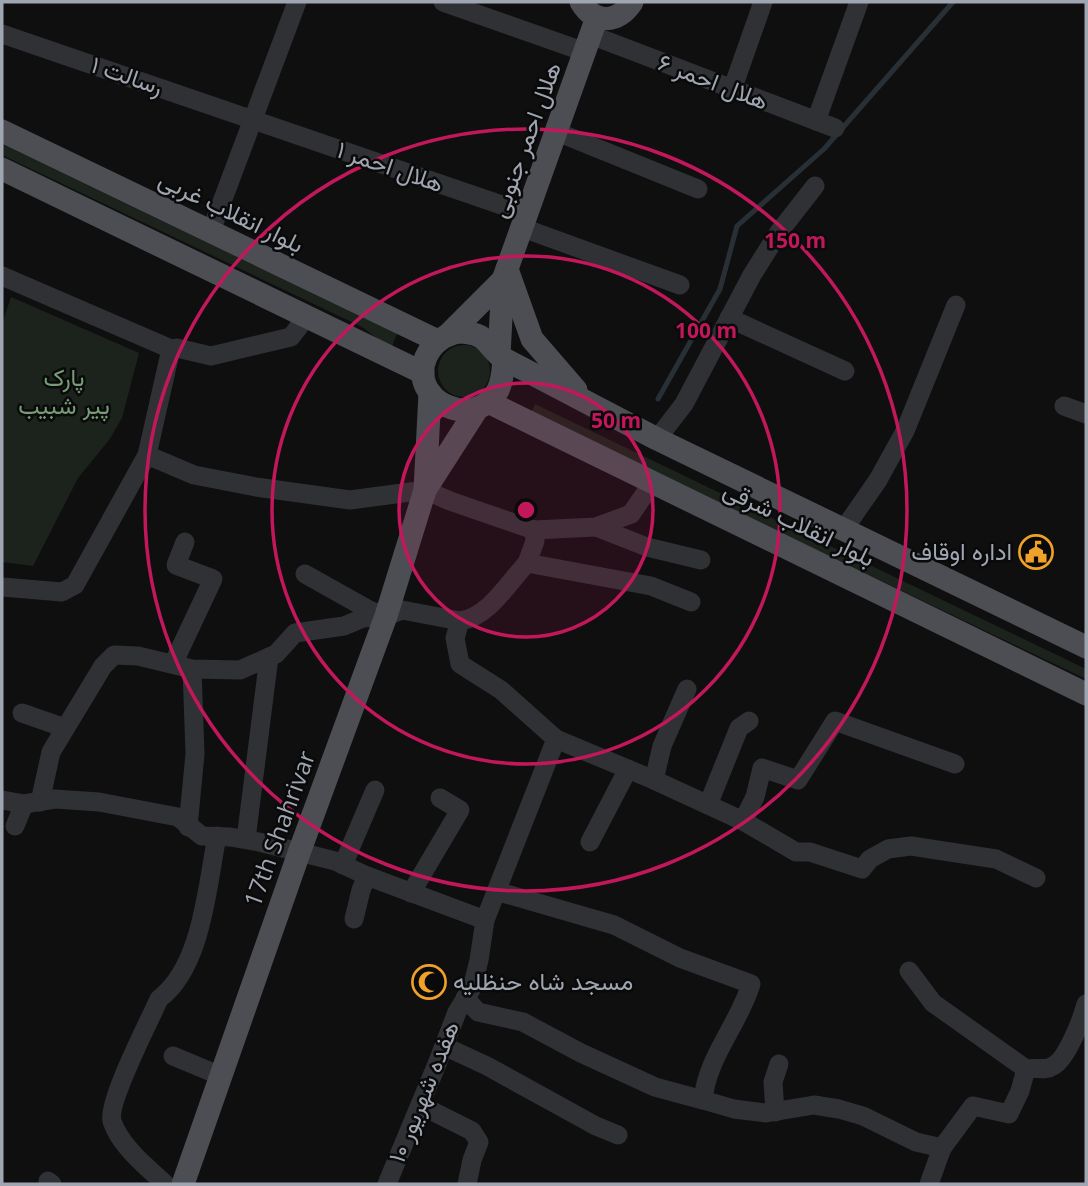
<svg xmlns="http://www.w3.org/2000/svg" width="1088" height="1186" font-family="'Open Sans',Vazirmatn,sans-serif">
  <rect width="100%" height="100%" fill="#0f0f10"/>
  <g fill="#1c231c">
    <path d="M2,144L366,319L398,331L391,349L362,327L2,155Z"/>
    <path d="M11,297L139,353L122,418L109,440L78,478L33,566L2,562V324Z"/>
    <circle cx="464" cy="371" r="26"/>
    <path d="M535,404L1086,669V679L531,413Z"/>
  </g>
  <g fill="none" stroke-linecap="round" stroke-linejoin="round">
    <path stroke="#283036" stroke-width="5" d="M658,399L720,289L737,226L824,149L953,2"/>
    <g stroke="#303135" stroke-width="19">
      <path d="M443,2L585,52"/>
      <path d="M2,34L528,214"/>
      <path d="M591,35L835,128"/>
      <path d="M732,90L763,2"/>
      <path d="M816,121L859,2"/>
      <path d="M557,132L698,189"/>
      <path d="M523,228L680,285"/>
      <path d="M211,231L297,2"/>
      <path d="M2,276L171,349"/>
      <path d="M729,318L845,371"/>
      <path d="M1064,406L1086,414"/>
      <path d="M657,439L684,404L752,275L779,232L815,186"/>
      <path d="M147,455L171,349L177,348L211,356L291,337L307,316"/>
      <path d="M596,527L647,547L701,560"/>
      <path d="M844,529L878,480L905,431L956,305"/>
      <path d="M534,530L596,527L631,514L653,482"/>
      <path d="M305,574L371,611L385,615"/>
      <path d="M2,587L62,592L75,585L147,455L194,475L256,487L350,500L425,490L450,501L534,530L535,541L527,563"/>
      <path d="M460,621C489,617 508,583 527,563L651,586L691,602"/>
      <path d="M173,664L213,579L176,565L185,542"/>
      <path d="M22,713L65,728"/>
      <path d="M556,739L654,780L743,821L796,852H810L862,869L870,859L888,849L911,846L996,859L1036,878"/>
      <path d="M654,780L662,746L687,689"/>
      <path d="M2,800L24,804L55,799L99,802L178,817L202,836L230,837L259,842L335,861L367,876L485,920"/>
      <path d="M40,802L51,752L103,666L114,655L138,656L192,669L240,670L276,654L295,633L344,626L363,618L386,616L402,610L460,621L455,638L460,664L501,690L556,739L485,920L479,960L472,988L457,1012L437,1064L387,1184"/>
      <path d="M708,805L739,728L749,721"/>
      <path d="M743,821L755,797L762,768L798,780L835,721L955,764"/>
      <path d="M15,826L24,804"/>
      <path d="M188,827L195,754L192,669"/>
      <path d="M246,839L269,657"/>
      <path d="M590,842L628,769"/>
      <path d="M343,865L375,790"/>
      <path d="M411,893L460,810L440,798"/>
      <path d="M354,919L361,890L367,876"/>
      <path d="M909,971L933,1003L1026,1069"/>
      <path d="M465,998L478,1012L523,1022L581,1053L655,1087L703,1100C707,1057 739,1024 751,984L680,958L614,925L496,891"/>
      <path d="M444,1046L487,1066L596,1126L618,1135"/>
      <path d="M173,1056L221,1076"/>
      <path d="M703,1100L734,1109L766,1113L814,1105L839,1109L863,1116L916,1142L942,1148L973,1106L1009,1114L1020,1091L1026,1069C1035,1067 1046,1071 1053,1066C1067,1059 1082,1019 1086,1004"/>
      <path d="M420,1105L472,1131L479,1142L472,1160L467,1184"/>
      <path d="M775,1112L773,1082L779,1064"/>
      <path d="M48,1181L52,1184"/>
      <path d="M165,1184C147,1167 120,1146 112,1121C107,1102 149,1022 159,999C202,967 207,887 217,836"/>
      <path d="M929,1184L942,1148"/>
    </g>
    <g stroke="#4c4e54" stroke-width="23">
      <path d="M581,2C595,25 618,23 632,2"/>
      <path d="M2,131L438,341"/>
      <path d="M2,169L423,373"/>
      <path d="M507,269L532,339L576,390"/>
      <path d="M503,280L597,17"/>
      <path d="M459,332C489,333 485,345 504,359C503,369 503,380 498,390C475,432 407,401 426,357C433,342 444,335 459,332Z"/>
      <path d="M449,334L503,280L499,355"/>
      <path d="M504,359L657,439L1086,647"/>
      <path d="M430,393L425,490L477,409"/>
      <path d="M488,402L1086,694"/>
      <path d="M183,1184L299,853L386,616L425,490"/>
    </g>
  </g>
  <circle cx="526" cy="510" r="127" fill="#c2185b" fill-opacity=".12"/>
  <g fill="none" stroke="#c2185b" stroke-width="3.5">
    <circle cx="526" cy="510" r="127"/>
    <circle cx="526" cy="510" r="254"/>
    <circle cx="526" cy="510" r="381"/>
  </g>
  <defs>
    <g id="civic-ring" transform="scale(1.75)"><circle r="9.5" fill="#0a0a0b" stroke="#f0a127" stroke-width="1.5"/><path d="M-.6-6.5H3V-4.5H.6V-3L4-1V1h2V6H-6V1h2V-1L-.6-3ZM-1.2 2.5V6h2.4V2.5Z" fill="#f0a127"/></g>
    <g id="mosque-ring" transform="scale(1.75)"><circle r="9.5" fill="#0a0a0b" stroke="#f0a127" stroke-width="1.5"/><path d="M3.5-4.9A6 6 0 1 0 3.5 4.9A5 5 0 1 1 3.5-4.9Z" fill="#f0a127"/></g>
  </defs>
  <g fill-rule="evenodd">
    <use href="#civic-ring" x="1036" y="552"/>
    <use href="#mosque-ring" x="429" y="982"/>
  </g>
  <g text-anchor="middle" stroke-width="5" stroke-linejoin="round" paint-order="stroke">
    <g font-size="24" fill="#a0a6b1" stroke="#0a0a0b">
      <text transform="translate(127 76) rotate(19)" y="8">رسالت ۱</text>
      <text transform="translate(713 82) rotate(21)" y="8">هلال احمر ۶</text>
      <text transform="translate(526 140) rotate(-70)" y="8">هلال احمر جنوبی</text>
      <text transform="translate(390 167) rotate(19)" y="8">هلال احمر ۱</text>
      <text transform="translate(231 212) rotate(26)" y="8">بلوار انقلاب غربی</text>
      <text transform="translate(799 524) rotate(26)" y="8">بلوار انقلاب شرقی</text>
      <text transform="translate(280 829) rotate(-70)" y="8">17th Shahrivar</text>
      <text transform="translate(424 1092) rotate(-68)" y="8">هفده شهریور ۱۰</text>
    </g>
    <g font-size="24" fill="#779d77" stroke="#0a0a0b">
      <text x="64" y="386">پارک<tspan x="64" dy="28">پیر شبیب</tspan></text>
    </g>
    <g font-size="24" fill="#a0a6b1" stroke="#0a0a0b" text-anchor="end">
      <text x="1012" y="560">اداره اوقاف</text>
      <text x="453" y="990" text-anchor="start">مسجد شاه حنظلیه</text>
    </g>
  </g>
  <circle cx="526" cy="510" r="10" fill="#c2185b" stroke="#0a0a0b" stroke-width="3.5"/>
  <g font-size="21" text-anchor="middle" font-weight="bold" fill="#c2185b" stroke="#0a0a0b" stroke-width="5" stroke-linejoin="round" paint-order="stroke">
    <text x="795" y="248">150 m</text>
    <text x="706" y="338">100 m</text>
    <text x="616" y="428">50 m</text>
  </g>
  <rect width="1088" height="1186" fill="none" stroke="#a0a6b1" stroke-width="7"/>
</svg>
